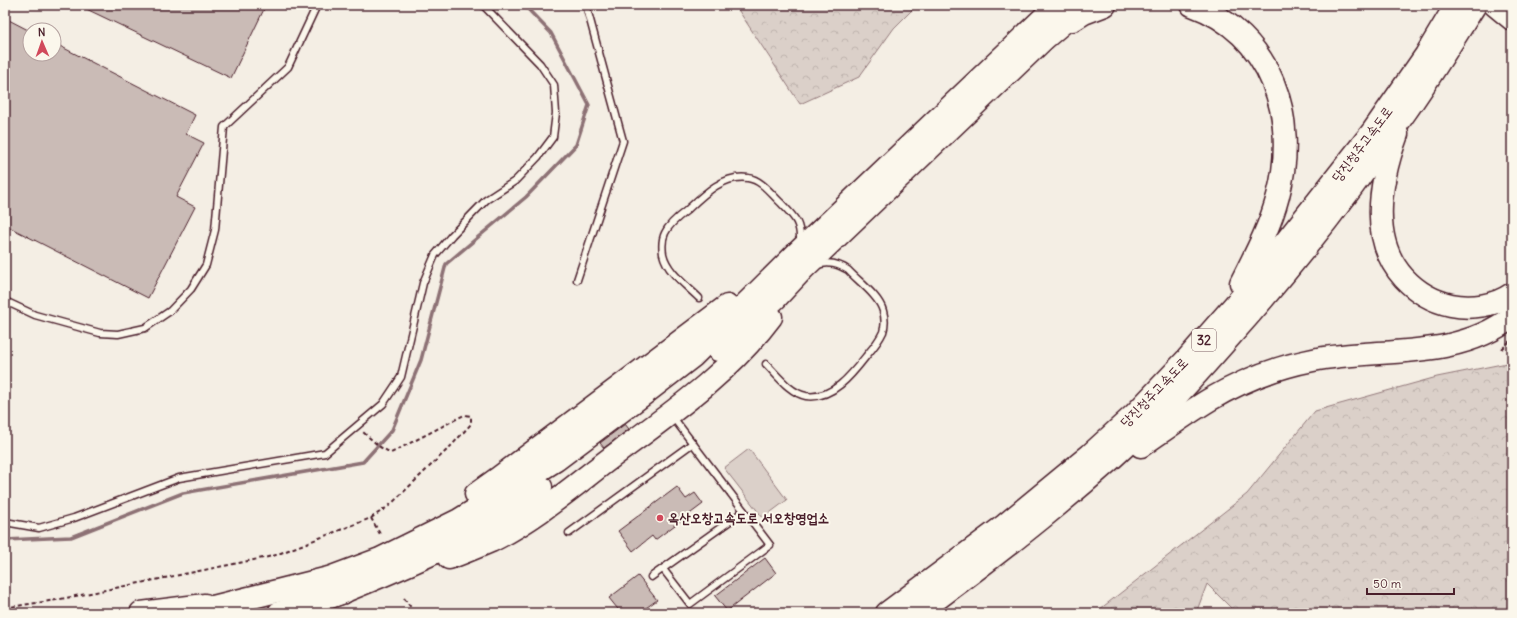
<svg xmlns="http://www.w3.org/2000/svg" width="1517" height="618" font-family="Delius,'Poor Story',sans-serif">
  <defs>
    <pattern id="forest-crowns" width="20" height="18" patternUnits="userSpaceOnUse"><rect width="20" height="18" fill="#dbd0c9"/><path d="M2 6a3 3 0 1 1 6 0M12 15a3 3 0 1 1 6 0" fill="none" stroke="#bdb2ad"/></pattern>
  </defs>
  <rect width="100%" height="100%" fill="#f4eee4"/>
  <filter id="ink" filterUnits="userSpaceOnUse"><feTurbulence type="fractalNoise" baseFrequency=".025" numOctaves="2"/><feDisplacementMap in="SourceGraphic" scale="8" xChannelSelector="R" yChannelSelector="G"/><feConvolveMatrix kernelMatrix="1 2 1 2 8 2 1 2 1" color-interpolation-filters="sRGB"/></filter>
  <g filter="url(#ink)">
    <path fill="#dbd0c9" stroke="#92787a" d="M749,449L787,500L763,518L724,468Z"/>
    <g fill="url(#forest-crowns)" stroke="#92787a">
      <path d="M737,5H917L894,28L859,77L800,104L737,8Z"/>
      <path d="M1512,362V613H1236L1207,584L1196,613H1095L1247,494L1315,411L1437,377Z"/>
    </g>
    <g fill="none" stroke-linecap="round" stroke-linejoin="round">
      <path stroke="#8d7174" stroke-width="3.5" d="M5,540L71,537L183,493L363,462L392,430L421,360L446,264L526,197L576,145L589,105L551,33L524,5"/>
    </g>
    <g fill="#cabbb6" stroke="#4a1f2b">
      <path d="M78,5H266L231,78Z"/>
      <path d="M5,18L30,31V54H54V43L195,115L186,134L204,143L176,197L195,207L148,298L5,225Z"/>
      <path d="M625,424L629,429L604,448L600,443Z"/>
      <path d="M677,487L686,499L695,493L703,504L655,540L652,536L633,551L618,531Z"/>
      <path d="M765,558L776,573L727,611L715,596Z"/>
      <path d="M638,576L657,600L639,613H621L609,598Z"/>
    </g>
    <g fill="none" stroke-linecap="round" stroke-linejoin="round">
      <g stroke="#4a1f2b" stroke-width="9">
        <g id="service">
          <path d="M577,280L623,141L586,5"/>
          <path d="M699,298C686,285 667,272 663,254C662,247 662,239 665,233C669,224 678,217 686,211C702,196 723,174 748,178C762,180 771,194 781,203C794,217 801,222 800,242"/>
          <path d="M5,301L35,315L100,333L118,334L145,328L170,311L191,289L206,265L215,230L224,127L288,67L317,5"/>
          <path d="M766,364C777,375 790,393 806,396C833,400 853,373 867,355C873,348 879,341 883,332C885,326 885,318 883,311C879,296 858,281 848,270C838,264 829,261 817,265"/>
          <path d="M5,522L39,528L74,518L179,478L325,453L383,404L401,377L423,283L435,255L452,235L486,200L515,181L538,157L553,137L556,113L554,85L540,64L483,5"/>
          <path d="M569,533L693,443"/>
          <path d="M663,569L690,604L770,545L744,511"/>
          <path d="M651,577L744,511L672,416"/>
        </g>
      </g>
      <g stroke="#4a1f2b" stroke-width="25">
        <g id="motorway">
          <path d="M1192,5C1272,34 1299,118 1278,196C1270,227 1255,255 1241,283"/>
          <path d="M1495,5L1512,19"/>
          <path d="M1073,20L1084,13L1105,5"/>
          <path d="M1397,134C1381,178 1368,239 1404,278C1417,292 1432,301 1451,305C1471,309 1495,306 1512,294"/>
          <path d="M718,350L776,298L804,268L1045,38L1084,5"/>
          <path d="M1141,446C1164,430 1186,414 1209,400C1241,381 1277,367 1313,360C1380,347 1455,361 1512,317"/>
          <path d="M476,494L497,479L727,306"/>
          <path d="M449,558C463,553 477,547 491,541C538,518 578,482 620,451C674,411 730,372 771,317"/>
          <path d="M330,597C370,581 410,565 448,546C480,529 510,507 541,487"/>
          <path d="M141,613L205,605"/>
          <path d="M189,613L329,578L380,559L459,520L556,460L644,394L693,356L798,252L1057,5"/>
          <path d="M279,613L344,592"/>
          <path d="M887,613L1005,525L1090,455L1134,415L1187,359L1246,292L1373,131L1426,55L1456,5"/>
          <path d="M918,613C1002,551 1085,487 1159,414C1183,390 1205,365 1227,340C1290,270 1349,195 1402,117C1428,81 1451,43 1475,5"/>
        </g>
      </g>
      <g stroke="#4a1f2b" stroke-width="2" stroke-dasharray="4 3" stroke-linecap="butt">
        <path d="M1502,349L1512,339"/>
        <path d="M371,518L380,534"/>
        <path d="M404,598L415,613"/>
        <path d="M5,606L10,607L56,600L273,556L371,518L389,506L452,445L471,424V416L464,415L391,453L380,447L363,432"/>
      </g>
      <use href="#service" stroke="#fbf7ec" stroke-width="6"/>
      <use href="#motorway" stroke="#fbf7ec" stroke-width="22"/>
    </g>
  </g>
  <circle fill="#d1495b" stroke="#fbf7ec" stroke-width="1.5" cx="660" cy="518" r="4"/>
  <g text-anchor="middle" stroke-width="4" stroke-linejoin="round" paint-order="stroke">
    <rect fill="#fbf7ec" stroke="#7f6065" stroke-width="1" x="1192" y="329" width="24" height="22" rx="3"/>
    <g font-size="13" font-weight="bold" fill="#4a1f2b">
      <text x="1204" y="345">32</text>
    </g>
    <g font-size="14" fill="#4a1f2b" stroke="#fbf7ec">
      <text transform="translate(1362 144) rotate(-53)" y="5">당진청주고속도로</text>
      <text transform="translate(1154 392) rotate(-46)" y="5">당진청주고속도로</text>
    </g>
    <g font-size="14" font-weight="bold" fill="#4a1f2b" stroke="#fbf7ec" text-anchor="start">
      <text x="668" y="523">옥산오창고속도로 서오창영업소</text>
    </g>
  </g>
  <rect width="1517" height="618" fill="none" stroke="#fbf7ec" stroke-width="20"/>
  <rect x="10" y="10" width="1497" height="598" fill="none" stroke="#4a1f2b" stroke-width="1.5" filter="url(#ink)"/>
  <g transform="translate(42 42) rotate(358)"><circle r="19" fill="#fbf7ec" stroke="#b4a19f"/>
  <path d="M0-3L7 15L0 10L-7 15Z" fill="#d1495b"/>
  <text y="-6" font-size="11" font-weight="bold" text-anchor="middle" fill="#4a1f2b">N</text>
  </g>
  <path d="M1367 588v6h87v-6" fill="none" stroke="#4a1f2b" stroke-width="2"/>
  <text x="1373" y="588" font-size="12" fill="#4a1f2b" stroke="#fbf7ec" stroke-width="3" paint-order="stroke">50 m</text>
</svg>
